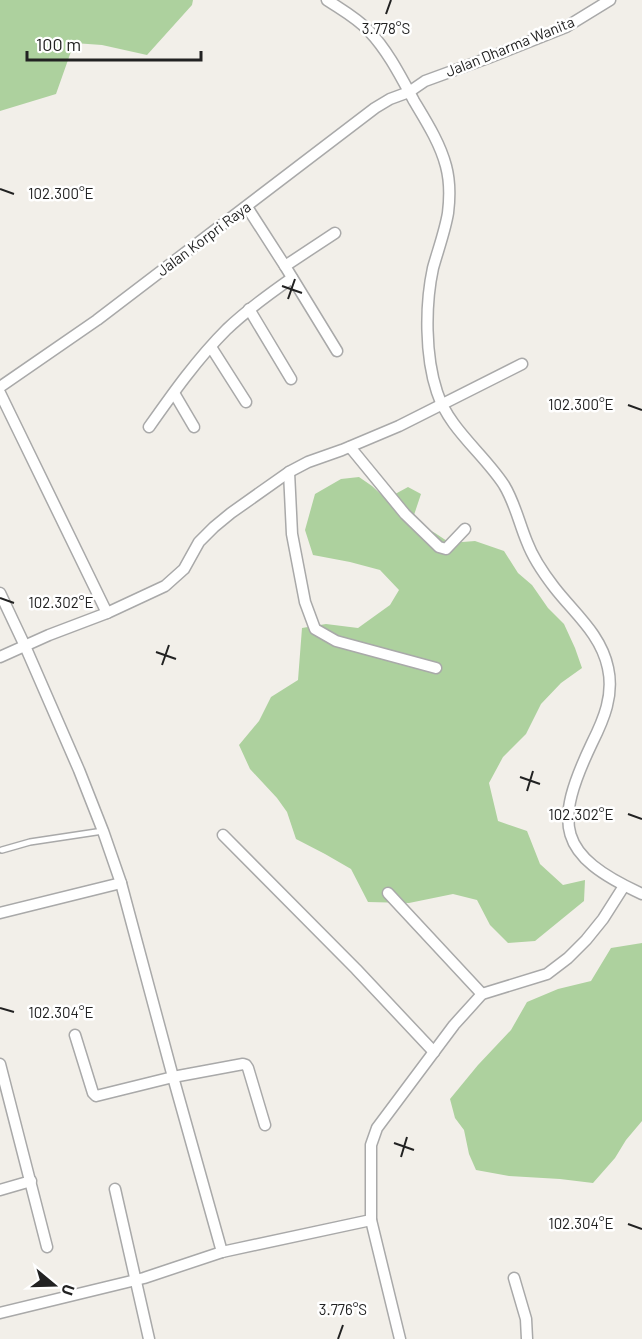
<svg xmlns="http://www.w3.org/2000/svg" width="642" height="1339" font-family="Barlow,sans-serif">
  <rect width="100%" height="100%" fill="#f2efe9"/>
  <g fill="#add19e">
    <path d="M0,0H193L192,5L147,55L102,45L74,43L56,94L0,111Z"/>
    <path d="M359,477L372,486L386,499L408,487L421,494L412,521L435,533L450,543L475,541L504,551L518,573L532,585L548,608L564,624L575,648L582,668L561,683L541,704L526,734L503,757L489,783L498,821L527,831L540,864L563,885L585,880L584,901L535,941L508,943L490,925L477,900L453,894L409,903L368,902L351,869L325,854L296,839L287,812L277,798L250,769L239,745L259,721L271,697L298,680L302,628L326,624L358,628L390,605L399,590L380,570L350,562L313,555L305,530L315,494L341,479Z"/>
    <path d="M642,943V1121L626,1140L615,1158L593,1183L560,1179L509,1176L476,1170L469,1154L464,1130L455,1118L450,1099L478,1065L511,1030L527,1002L558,989L591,981L611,948Z"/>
  </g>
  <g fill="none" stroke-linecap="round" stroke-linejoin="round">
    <g stroke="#a9a9a9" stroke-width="8">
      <path id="service" d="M2,850L30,842L103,831"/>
    </g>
    <g stroke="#a9a9a9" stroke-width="13">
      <g id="minor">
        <path d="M327,0C342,10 357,18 369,31C388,51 401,77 414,101C426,121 440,143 446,166C450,181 450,197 448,213C445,231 438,250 433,268C425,305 425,356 437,392C449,429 483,453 504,485C515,503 519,523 527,542C533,558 544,574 554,587C574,613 601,634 608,668C614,695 604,719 592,743C553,825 557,855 642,894"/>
        <path d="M247,207L285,266L337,351"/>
        <path d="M285,266L335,233"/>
        <path d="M249,309L291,379"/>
        <path d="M211,347L246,402"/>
        <path d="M0,387L97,320L375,108L390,99L409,92L425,81L488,58L566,27L610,0"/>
        <path d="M0,393L107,613"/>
        <path d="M174,393L194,427"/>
        <path d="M149,427C173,393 197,359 227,329C247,310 269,294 292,278"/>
        <path d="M350,447L405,514L439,547L446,549L465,529"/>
        <path d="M289,472L292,534L305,602L315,629L336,641L436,668"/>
        <path d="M0,593L25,646L79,770L103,831L121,883L173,1077L222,1252"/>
        <path d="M0,657L49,635L107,613L165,586L184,569L199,542L214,527L231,513L289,472L308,462L342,450L399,426L522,364"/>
        <path d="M223,835L356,969L434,1052"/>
        <path d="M388,893L482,994"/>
        <path d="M0,913L121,883"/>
        <path d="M75,1035L93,1093L96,1096L173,1077L243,1064L246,1065L248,1068L265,1125"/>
        <path d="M0,1064L47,1247"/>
        <path d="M115,1189L149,1339"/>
        <path d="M0,1190L31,1181"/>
        <path d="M514,1278L526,1319L527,1339"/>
        <path d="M0,1313L144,1278L222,1252L371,1220"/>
        <path d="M400,1339L371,1220V1145L377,1128L454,1025L482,994L547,974L568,958L586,940L603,919L624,886"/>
      </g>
    </g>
    <use href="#service" stroke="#fff" stroke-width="5"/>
    <use href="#minor" stroke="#fff" stroke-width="10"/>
  </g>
  <path fill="none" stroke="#222" stroke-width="2" d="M386,14L391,0M0,189L14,194M282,286L302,293M288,299L295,279M628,405L642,410M0,598L14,603M156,652L176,659M162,665L169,645M520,777L540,784M527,791L533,771M628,814L642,819M0,1008L14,1012M394,1143L414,1150M401,1157L407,1137M628,1224L642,1229M338,1339L343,1325"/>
  <g text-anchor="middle" stroke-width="5" stroke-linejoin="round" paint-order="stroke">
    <g font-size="15" fill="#222" stroke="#fff">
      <text transform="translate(510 47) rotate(-22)" y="5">Jalan Dharma Wanita</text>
      <text transform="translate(204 239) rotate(-37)" y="5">Jalan Korpri Raya</text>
    </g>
  </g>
  <g font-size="15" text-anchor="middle" fill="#222" stroke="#fff" stroke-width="5" stroke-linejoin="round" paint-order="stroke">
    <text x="386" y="34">3.778°S</text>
    <text x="61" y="199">102.300°E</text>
    <text x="581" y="410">102.300°E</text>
    <text x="61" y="608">102.302°E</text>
    <text x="581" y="820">102.302°E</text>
    <text x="61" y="1018">102.304°E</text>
    <text x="581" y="1229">102.304°E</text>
    <text x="343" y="1315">3.776°S</text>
  </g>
  <g transform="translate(54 1285) rotate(109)" stroke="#ffffff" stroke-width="4.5" paint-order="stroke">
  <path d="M0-4.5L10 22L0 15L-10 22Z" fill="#222222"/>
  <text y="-9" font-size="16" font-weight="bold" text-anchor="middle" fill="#222222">U</text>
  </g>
  <path d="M27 51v9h174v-9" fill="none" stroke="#222222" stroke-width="3"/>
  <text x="36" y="51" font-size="18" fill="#222222" stroke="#ffffff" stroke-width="4.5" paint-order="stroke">100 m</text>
</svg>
